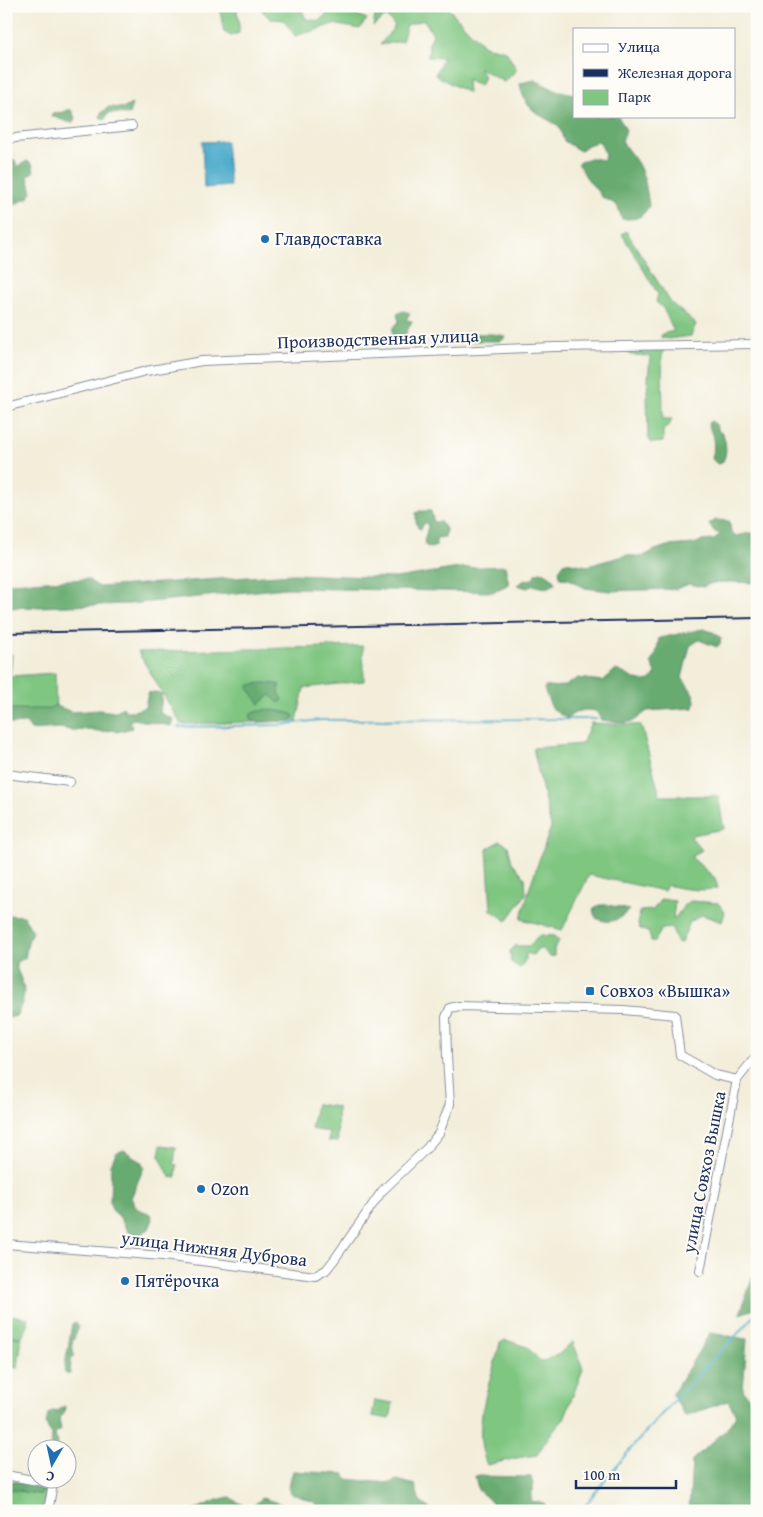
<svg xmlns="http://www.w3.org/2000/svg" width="763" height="1517" font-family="'Gentium Book Plus',serif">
  <rect width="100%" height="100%" fill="#fdfcf7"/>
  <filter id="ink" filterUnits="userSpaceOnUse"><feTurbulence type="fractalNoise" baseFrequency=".02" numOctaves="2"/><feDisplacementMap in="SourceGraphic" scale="10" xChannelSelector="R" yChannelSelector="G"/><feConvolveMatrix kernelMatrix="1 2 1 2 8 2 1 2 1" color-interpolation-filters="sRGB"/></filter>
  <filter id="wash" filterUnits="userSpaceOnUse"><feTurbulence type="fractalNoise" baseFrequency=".0096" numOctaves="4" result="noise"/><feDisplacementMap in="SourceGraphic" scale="20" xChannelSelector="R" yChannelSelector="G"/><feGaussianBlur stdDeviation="1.12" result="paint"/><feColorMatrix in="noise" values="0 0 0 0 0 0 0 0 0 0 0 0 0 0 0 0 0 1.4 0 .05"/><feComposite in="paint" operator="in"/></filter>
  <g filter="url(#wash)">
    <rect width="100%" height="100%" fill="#f3eeda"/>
    <g fill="#7fc681" stroke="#4d7a70">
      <path d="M219,6H236L239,20V33L231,36L224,32Z"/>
      <path d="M262,6H300L306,19L319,21C340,0 343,10 367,19L360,29L333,24L313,31L295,36L284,20L271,19L263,12Z"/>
      <path d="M377,6H446L484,46L506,51L517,70L504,82L479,68L484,77L480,86L467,79L468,93L435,75L443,58L428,57L429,44L433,34L424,20L407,25L402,41L380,45L395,26L386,16L373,26Z"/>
      <path d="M626,231L671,303L696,324L691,336L669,339L661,338L662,334L674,331L663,308L656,302L658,294L622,234Z"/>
      <path d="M632,348L664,349L662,355L663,419H672L669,426L663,430V442L651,443L648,437L647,392L650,356L630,355L627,351Z"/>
      <path d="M363,646L364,681L304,688L297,721L181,724L138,652Z"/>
      <path d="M6,654H12L10,676L55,673L56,714L6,717Z"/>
      <path d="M591,723L641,725L660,796H718L724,829L692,835L691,837L702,850L691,857L715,878L718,888C702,892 682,889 667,885L664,891L589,875L562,930L521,919L531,883L551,827L533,748L582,744Z"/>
      <path d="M500,841L508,846L512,862L525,878L526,894L507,921L491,910L487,849Z"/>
      <path d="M661,899L675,901L673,918L676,917L685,904L691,901L718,903L725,912L722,922L702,915L690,922L681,943L677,942L672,928L662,929L655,941H651L649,933L639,928L638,923L640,911L653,910Z"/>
      <path d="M540,935L554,936L559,941L554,949V956L550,957L542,949H537L533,955L526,953V959L520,968L511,962L510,951L515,946H530L536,938Z"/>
      <path d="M316,1104L337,1107L338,1142L328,1141L329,1132L311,1129Z"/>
      <path d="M161,1145L176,1147L174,1164L177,1165L176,1178L170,1177L159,1155Z"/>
      <path d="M10,1315L28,1318L27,1325L22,1337L7,1335Z"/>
      <path d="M6,1336L22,1338L18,1368L6,1366Z"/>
      <path d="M506,1340L527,1347L541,1362L559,1354L573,1342L583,1369L564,1419L549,1436L537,1455L517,1458L487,1465C470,1426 491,1382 500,1343Z"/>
      <path d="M375,1400L393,1403L390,1419L372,1416Z"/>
      <path d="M6,1489L38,1494H41L44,1491L46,1492L43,1511H6Z"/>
    </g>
    <g fill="#67ab6f" stroke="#416d66">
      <path d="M535,80L555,90L574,94V116H618L626,130L622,141C627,151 636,158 640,168C646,180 647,193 649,206C641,219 637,219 622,219L617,205L602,197L586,177L578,163L590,158L604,160L605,153L599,141L588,145L580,151L564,141L559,126C537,113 524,110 520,83Z"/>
      <path d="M132,104L129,114L109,113L104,120L100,117L101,113L109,107L124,108Z"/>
      <path d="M69,109L72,111L75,118L73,122H68L51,116L53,113L64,112Z"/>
      <path d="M12,159L15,160L17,167L27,161L32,164L34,171L28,177L32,192L29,197C22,200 18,204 11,205L6,201V162Z"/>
      <path d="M403,311L410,313L406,320L412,321L406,333V342L402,343L394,341L392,336L393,327L399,322L397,314Z"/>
      <path d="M464,333C475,335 498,332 506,337L501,341H466Z"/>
      <path d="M710,421C715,423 717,424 717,430L723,434C726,444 728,453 722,463L717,464L712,459C715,445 714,437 708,424Z"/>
      <path d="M420,511H431L434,522H441L446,529L445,537L436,538V546L431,548L426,546L424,542L428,526L425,522L421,529L418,528L416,522V513Z"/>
      <path d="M716,520L729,521L731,531L735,536L757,532V583L730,582L712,583L703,587L689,584L676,589L609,591L585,588L569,579L560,578L559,570L565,562L587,566L627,555L642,557L655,550L667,546L694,544L701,541L714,540L720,534L713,531L709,524Z"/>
      <path d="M505,566L509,584L493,592L286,588L130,604L6,608V583L87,579L99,587L293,574L396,578L459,568Z"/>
      <path d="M540,572L545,573L554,579L555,584C547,589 542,588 534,585L527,588L517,585L525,580L533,579L535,574Z"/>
      <path d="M703,629L713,632L721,638L720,644L717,647L699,640L690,646L682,678C689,688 698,696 694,708L647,711L634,721L625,723L601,720L596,711C582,709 579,710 567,718C550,710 551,706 544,689L545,687L565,686L578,678L603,681L615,670C630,673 642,691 656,674L651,662L656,654L659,638Z"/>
      <path d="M262,683L279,684V692L283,700L279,703L270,695L260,704L248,688L250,685Z"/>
      <path d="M156,692L162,694L160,713L173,719L171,726L133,719L130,721L132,728L117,732L113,730L102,732L90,729L75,731L60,728L31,730L26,723L11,724L6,719V711L9,709H50L54,705L72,712L99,710L115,712L123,707L125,711H134L145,707L148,693Z"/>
      <path d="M268,709C277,712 288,710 294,716L293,719L289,721L258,722L253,721L250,716L252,713Z"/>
      <path d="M599,905H609L629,910C619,920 610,925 596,918L593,910Z"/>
      <path d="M6,915L24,916L29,926L33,930L29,938L25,958L16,962C16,971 21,976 23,985C26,995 21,1007 16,1016L6,1019Z"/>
      <path d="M124,1150L140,1161L144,1167L131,1198L138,1209L151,1214L153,1219L149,1229L139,1235L128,1232L119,1216L112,1210L110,1202L111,1164L116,1153Z"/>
      <path d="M757,1264V1320L754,1309L740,1314Z"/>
      <path d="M76,1322L79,1327L72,1343L74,1356L71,1359L70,1374H66L64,1371L72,1324Z"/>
      <path d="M710,1333L747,1339L743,1390L757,1409V1511H689L692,1460L726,1430L736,1415L728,1401L685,1416L672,1395Z"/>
      <path d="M65,1406L64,1414L59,1419L61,1430L55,1434L57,1443L55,1449H51L52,1435L46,1425L48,1414L52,1411L58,1412L60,1408Z"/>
      <path d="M293,1471L345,1474L346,1479L389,1483L397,1480L415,1485L420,1502L428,1507L430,1511H320L314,1502L290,1493L288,1487Z"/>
      <path d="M475,1476L531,1477L533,1485L531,1501L544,1503L549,1511H487L493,1503L478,1490Z"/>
      <path d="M6,1480L43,1486L44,1491L41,1494H38L6,1489Z"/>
      <path d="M229,1497L250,1509L262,1498L294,1508L298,1511H192L217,1500Z"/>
    </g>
    <path fill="#4cabcb" stroke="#346d94" d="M226,141L230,186L204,188L202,142Z"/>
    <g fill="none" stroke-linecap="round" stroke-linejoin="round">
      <g stroke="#4cabcb" stroke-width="2">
        <path d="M178,727L280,725L320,720L596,719"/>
        <path d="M581,1511C631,1443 691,1383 749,1322L757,1312"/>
      </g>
    </g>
  </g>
  <g filter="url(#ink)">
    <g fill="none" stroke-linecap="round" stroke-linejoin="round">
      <g stroke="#878e9c" stroke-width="10">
        <g id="minor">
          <path d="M6,139L132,126"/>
          <path d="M6,407L146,371L202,361L555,347L757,344"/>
          <path d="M6,774L70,782"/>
          <path d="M6,1244L163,1256L315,1276L326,1270L334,1260L382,1191L427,1148L439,1133L450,1104L447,1056L446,1017L450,1008L459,1006L624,1010L675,1015L680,1055L715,1075L737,1080"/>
          <path d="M700,1271L737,1080L757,1055"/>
          <path d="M6,1475L53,1484L48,1511"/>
        </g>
      </g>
      <use href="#minor" stroke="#fff" stroke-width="8"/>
      <path stroke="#1b2f5e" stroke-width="2" d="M6,633L757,618"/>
    </g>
  </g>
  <g fill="#1f6fb2" stroke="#fdfcf7" stroke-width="2">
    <circle cx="265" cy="239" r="5"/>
    <rect x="585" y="986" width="10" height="10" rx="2.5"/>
    <circle cx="201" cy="1189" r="5"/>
    <circle cx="125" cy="1281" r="5"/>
  </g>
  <g text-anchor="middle" stroke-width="4" stroke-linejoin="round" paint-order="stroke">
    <g font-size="18" fill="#1b2f5e" stroke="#fdfcf7" text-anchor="start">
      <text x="275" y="245">Главдоставка</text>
      <text x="600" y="997">Совхоз «Вышка»</text>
      <text x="211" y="1195">Ozon</text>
      <text x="135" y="1287">Пятёрочка</text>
    </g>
    <g font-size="18" fill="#1b2f5e" stroke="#fdfcf7">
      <text transform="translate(378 339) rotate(-2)" y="6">Производственная улица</text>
      <text transform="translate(704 1172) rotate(-79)" y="6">улица Совхоз Вышка</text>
      <text transform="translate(214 1249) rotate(7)" y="6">улица Нижняя Дуброва</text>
    </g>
  </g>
  <rect width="763" height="1517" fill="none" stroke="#fdfcf7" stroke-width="25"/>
  <rect x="573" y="28" width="162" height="90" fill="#fdfcf7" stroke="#a3aaba"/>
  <rect x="583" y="44" width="25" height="8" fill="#ffffff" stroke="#a3aaba"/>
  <text x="618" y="52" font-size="15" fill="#1b2f5e">Улица</text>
  <rect x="583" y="69" width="25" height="8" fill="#1b2f5e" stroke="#a3aaba"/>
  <text x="618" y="78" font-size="15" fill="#1b2f5e">Железная дорога</text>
  <rect x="583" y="90" width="25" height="15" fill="#7fc681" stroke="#a3aaba"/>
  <text x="618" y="102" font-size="15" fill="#1b2f5e">Парк</text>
  <g transform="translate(52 1464) rotate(189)"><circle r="24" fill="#fdfcf7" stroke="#a3aaba"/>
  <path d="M0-4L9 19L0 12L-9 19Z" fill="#1f6fb2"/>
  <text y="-8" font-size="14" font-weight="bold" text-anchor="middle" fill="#1b2f5e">С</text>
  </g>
  <path d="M576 1480v8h100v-8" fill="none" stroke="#1b2f5e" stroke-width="2.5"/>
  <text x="583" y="1480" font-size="15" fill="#1b2f5e" stroke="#fdfcf7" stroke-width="4" paint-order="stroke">100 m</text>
</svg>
